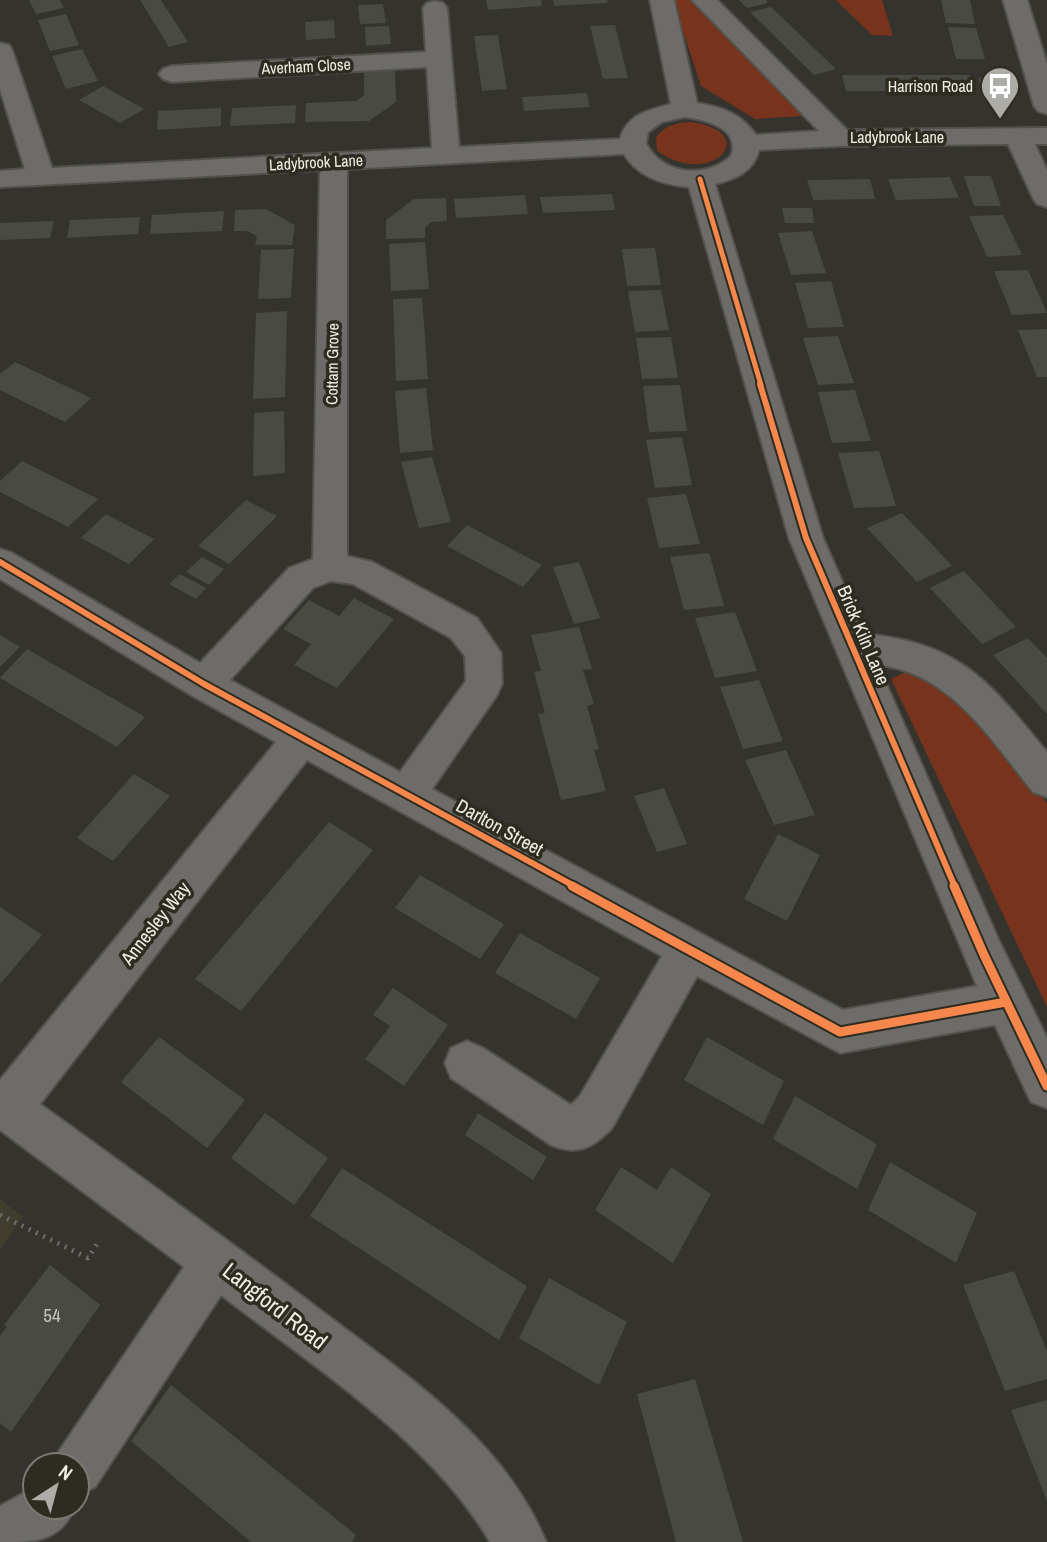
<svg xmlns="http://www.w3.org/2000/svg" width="1047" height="1542" font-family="'Archivo Narrow',sans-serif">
  <rect width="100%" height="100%" fill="#34332e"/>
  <path fill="#413d2d" d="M0,1199L23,1217L0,1250Z"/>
  <g fill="#77331b">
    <path d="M673,0H690L803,116L755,119L701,86Z"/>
    <path d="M836,0H882L893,36L872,35Z"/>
    <path d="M690,122C763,131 713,190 657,151L656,137C666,125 675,123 690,122Z"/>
    <path d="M906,672L928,673L944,686L1047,803V1007L891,679Z"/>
  </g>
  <g fill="#4a4a45">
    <path d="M29,0H60L64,8L36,14Z"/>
    <path d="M140,0H161L188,42L169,47Z"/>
    <path d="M486,0H541L542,6L488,10Z"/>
    <path d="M553,0H607L608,3L554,6Z"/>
    <path d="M739,0H766L768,3L747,8Z"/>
    <path d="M941,0H970L975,24L946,23Z"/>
    <path d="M383,4L386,23L360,24L358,5Z"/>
    <path d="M771,7L836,69L814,75L750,12Z"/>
    <path d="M66,14L79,45L50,51L38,20Z"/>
    <path d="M334,20L335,38L306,40L305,22Z"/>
    <path d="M615,25L628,78L603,79L590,26Z"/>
    <path d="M389,26L391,44L366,46L365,27Z"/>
    <path d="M948,27L976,28L985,59H956Z"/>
    <path d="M498,35L507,89L482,91L474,36Z"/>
    <path d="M82,49L98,81L66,89L52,56Z"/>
    <path d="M395,67L396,102L369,121L305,122L306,103L356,101L364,95V69Z"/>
    <path d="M842,75H969L975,91H846Z"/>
    <path d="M978,78H992L996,89L981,88Z"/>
    <path d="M103,86L144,109L120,123L79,100Z"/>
    <path d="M587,93L590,107L524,111L522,97Z"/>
    <path d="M296,105L295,123L230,126L232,108Z"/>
    <path d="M221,108V126L157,130L158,111Z"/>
    <path d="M964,176H991L1001,206H974Z"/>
    <path d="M950,177L959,198L896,200L888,179Z"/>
    <path d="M870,179L875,199L813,200L807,180Z"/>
    <path d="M612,194L615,210L543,213L540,197Z"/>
    <path d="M525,195L528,214L456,218L454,199Z"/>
    <path d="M446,198L447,221L431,222L425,228V238L386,239V220L414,199Z"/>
    <path d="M782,208H812L814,223H785Z"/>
    <path d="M266,209L295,225L292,245H255L257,236L247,231H234L235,210Z"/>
    <path d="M224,211L222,231L150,234L152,215Z"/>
    <path d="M1003,215L1022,255L987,257L969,216Z"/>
    <path d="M140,217L138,234L67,238L70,220Z"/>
    <path d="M54,221L50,238L0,240V223Z"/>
    <path d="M812,231L826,273L791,275L778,233Z"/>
    <path d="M425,242L429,289L391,291L389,244Z"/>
    <path d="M655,248L661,285L627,286L622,249Z"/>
    <path d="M294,249L291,298L258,299L261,250Z"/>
    <path d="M1028,270L1047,313L1012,315L994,271Z"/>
    <path d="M831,281L844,327L808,328L795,283Z"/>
    <path d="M661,290L669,330L635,332L628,291Z"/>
    <path d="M422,298L428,379L396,381L393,299Z"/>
    <path d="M287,311L285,397L253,399L256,313Z"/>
    <path d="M1047,329V377H1037L1018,330Z"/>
    <path d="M838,336L854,383L818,385L803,338Z"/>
    <path d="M671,337L678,378L642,379L636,338Z"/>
    <path d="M15,362L91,398L65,422L0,390V374Z"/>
    <path d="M680,385L687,431L649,432L643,386Z"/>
    <path d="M426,388L433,450L400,453L395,391Z"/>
    <path d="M855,390L871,441L832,443L818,392Z"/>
    <path d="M284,411L285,473L253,476L254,413Z"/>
    <path d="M682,437L692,485L655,488L646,440Z"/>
    <path d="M879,451L896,506L854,508L838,453Z"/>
    <path d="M432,457L451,522L419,528L401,462Z"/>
    <path d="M22,461L98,499L68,527L0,492V481Z"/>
    <path d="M686,494L700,544L659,548L647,498Z"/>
    <path d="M246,500L277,516L229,564L198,546Z"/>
    <path d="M902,513L927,539L952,566L917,582L867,528Z"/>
    <path d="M106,514L154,539L129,564L81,538Z"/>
    <path d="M467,525L504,545L542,565L523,587L447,546Z"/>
    <path d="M709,553L724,606L684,610L670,557Z"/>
    <path d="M202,557L224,569L209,585L186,572Z"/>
    <path d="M579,562L600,618L574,624L553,567Z"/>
    <path d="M964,571L1016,627L982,644L930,588Z"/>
    <path d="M180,574L206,588L196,599L169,584Z"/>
    <path d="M354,598L394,619L337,688L294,665L311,644L283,629L309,600L339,616Z"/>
    <path d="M735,612L757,671L715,678L695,618Z"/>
    <path d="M579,627L592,669L583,670L594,704L587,706L599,749L594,750L606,791L561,800L538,714L545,713L534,672L541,671L531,635Z"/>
    <path d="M0,635L20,647L0,667Z"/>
    <path d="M1028,638L1047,658V714L993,655Z"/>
    <path d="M27,649L145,717L117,747L0,678Z"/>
    <path d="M759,680L783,741L743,749L720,687Z"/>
    <path d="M786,750L815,815L774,825L745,760Z"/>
    <path d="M134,774L170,796L113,861L77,838Z"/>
    <path d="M664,788L687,844L657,852L634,796Z"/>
    <path d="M329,822L373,850L241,1011L195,979Z"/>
    <path d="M778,834L820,855L787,921L744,899Z"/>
    <path d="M420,875L504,924L480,959L395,908Z"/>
    <path d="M0,907L42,935L0,984Z"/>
    <path d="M520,933L600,978L576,1019L495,973Z"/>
    <path d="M393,988L448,1025L404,1086L365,1059L390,1026L373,1015Z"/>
    <path d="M159,1037L245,1100L207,1148L121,1082Z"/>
    <path d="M707,1037L784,1081L763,1125L684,1080Z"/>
    <path d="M795,1096L877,1144L857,1189L773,1139Z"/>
    <path d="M265,1113L328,1158L294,1205L231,1158Z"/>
    <path d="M478,1113L547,1157L533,1180L465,1135Z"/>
    <path d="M890,1162L977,1213L956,1263L868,1210Z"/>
    <path d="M621,1167L657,1190L671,1167L711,1194L673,1263L595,1210Z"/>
    <path d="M342,1168L527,1286L499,1340L310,1216Z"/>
    <path d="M50,1265L100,1305L11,1432L0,1423V1336L7,1327L4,1325Z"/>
    <path d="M1014,1271L1047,1351V1379L1005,1391L963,1285Z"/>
    <path d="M549,1278L627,1322L599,1385L519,1338Z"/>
    <path d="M695,1379L713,1440L743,1542H676L637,1394Z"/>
    <path d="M171,1385L356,1535L352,1542H251L131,1441Z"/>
    <path d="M1047,1400V1501L1011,1410Z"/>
  </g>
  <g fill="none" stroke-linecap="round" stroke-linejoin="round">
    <g stroke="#52514c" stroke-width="4">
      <g id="minor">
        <path d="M650,0H674L697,103C721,107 741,113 756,135L819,131L692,0H717L847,130L1047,128V144H1035L1047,170V207L1037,204L1033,198L1008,144L840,146L759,150C753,172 736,179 715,184L823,538L865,634C961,643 989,682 1047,752V797L1033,792C991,740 950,672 878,665L999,941L1047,1038V1108L1031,1102L995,1025L840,1053L697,976L612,1128C593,1148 577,1156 551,1145L451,1078L445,1063L451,1048L467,1041L483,1048L571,1105L580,1096L662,956L307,760L40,1104C129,1168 218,1233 306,1299C395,1368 501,1433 546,1542H490C433,1443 311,1365 221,1295L95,1487L77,1495V1465H53L59,1451L184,1267L0,1130V1080L276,742L191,695L0,579V549L12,553L200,663L289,568L313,559L320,170L0,187V171L25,169L0,89V43L9,45L12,50L52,168L432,148L427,67L172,82L163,79L159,74L163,69L172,66L426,52L423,8L427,3L435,1L443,3L447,8L459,147L620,139C627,114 649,110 671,104ZM685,117C706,120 741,128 731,156C705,180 661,174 646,143L648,132L662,122ZM624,154C638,177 664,185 689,187L789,538L977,986L843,1010L432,789L497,695L502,684L501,653L477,618L372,562L347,556V169ZM331,581L353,584L451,638L465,656L466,681L400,772L230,680L313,588Z"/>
        <path d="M1003,0H1027L1047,64V114L1038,111L1034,106Z"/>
        <path d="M35,1487V1507H75C60,1542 36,1542 0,1542V1506Z"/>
      </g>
    </g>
    <path stroke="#6d6c69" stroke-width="5" stroke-dasharray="2 6" stroke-linecap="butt" d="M0,1215L88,1258L97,1244"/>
    <use href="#minor" fill="#6d6c68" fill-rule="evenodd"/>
    <g stroke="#2e2b21" stroke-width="9">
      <path id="cycleway-far2" d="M700,179L761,385"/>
    </g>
    <g stroke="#2e2b21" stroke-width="10">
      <g id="cycleway-far1">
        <path d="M760,384L806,538L955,887"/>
        <path d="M0,562L204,684L576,887"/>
      </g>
    </g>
    <g stroke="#2e2b21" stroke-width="13">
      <g id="cycleway">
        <path d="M572,886L840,1032L1006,1002"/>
        <path d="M954,886L984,955L1047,1086"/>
      </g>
    </g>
    <use href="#cycleway-far2" stroke="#f5874c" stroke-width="5"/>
    <use href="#cycleway-far1" stroke="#f5874c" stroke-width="6"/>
    <use href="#cycleway" stroke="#f5874c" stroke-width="9"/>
  </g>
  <defs>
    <g id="bus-pin" transform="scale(2.0125)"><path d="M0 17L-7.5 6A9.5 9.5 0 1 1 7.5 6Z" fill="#aeaca6" stroke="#2e2b21"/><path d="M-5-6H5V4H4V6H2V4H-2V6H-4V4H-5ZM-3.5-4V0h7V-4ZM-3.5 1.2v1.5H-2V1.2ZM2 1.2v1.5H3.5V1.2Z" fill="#fff"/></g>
  </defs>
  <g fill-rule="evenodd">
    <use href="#bus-pin" x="1000" y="86"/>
  </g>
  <g text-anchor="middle" stroke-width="7" stroke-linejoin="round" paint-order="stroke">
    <g font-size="16" fill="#efede6" stroke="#2e2b21">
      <text transform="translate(306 66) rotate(-3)" y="6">Averham Close</text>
      <text x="897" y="143">Ladybrook Lane</text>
      <text transform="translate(316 162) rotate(-3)" y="6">Ladybrook Lane</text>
      <text transform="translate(332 364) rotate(-89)" y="6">Cottam Grove</text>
    </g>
    <g font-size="16" fill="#efede6" stroke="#2e2b21" text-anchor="end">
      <text x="973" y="92">Harrison Road</text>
    </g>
    <g font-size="19" fill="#efede6" stroke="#2e2b21">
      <text transform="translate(864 635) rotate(67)" y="7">Brick Kiln Lane</text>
      <text transform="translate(500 827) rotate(29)" y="7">Darlton Street</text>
      <text transform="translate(155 923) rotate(-52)" y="7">Annesley Way</text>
    </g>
    <g font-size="19" fill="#c6c4be">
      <text x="52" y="1322">54</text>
    </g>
    <g font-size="23" fill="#efede6" stroke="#2e2b21">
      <text transform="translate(275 1306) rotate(38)" y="8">Langford Road</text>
    </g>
  </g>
  <g transform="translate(56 1486) rotate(36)"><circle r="33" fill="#2e2b21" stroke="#7b7970" stroke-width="2"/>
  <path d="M0-5L12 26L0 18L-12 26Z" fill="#aeaca6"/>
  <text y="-10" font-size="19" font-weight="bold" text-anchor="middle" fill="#efede6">N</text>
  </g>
</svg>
